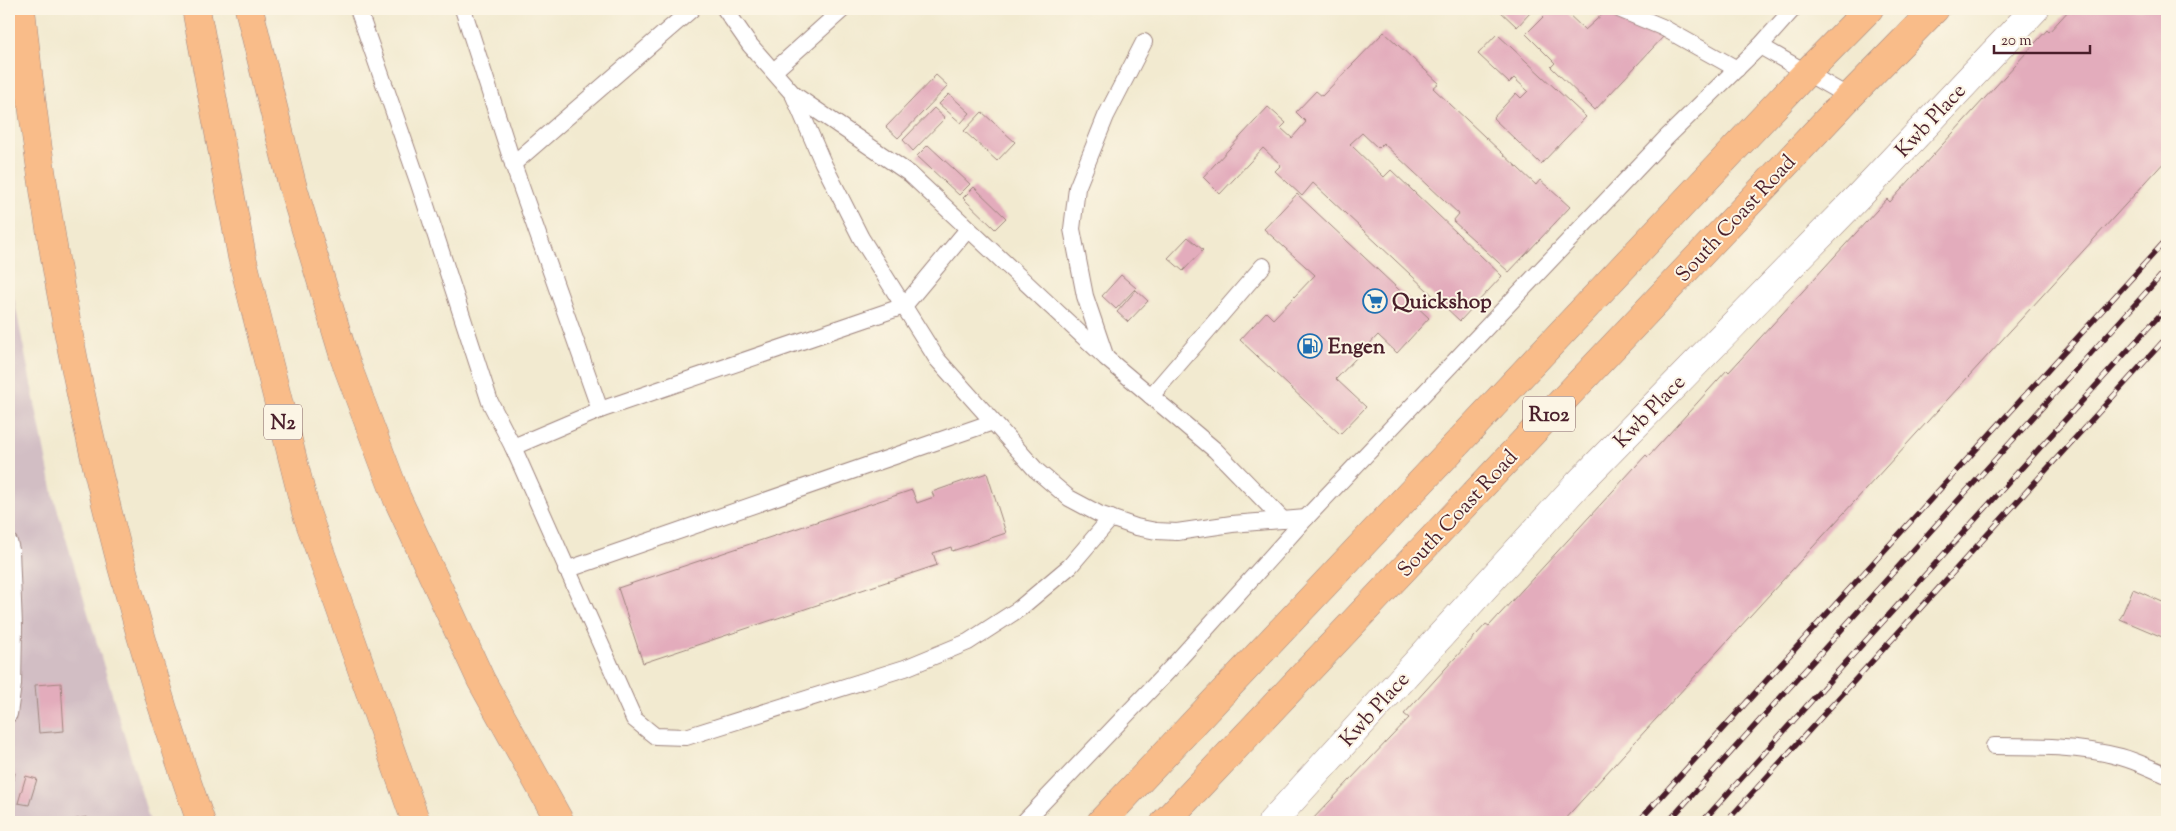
<svg xmlns="http://www.w3.org/2000/svg" width="2176" height="831" font-family="'Sorts Mill Goudy',serif">
  <rect width="100%" height="100%" fill="#fcf5e5"/>
  <filter id="ink" filterUnits="userSpaceOnUse"><feTurbulence type="fractalNoise" baseFrequency=".02" numOctaves="2"/><feDisplacementMap in="SourceGraphic" scale="10" xChannelSelector="R" yChannelSelector="G"/><feConvolveMatrix kernelMatrix="1 2 1 2 8 2 1 2 1" color-interpolation-filters="sRGB"/></filter>
  <filter id="wash" filterUnits="userSpaceOnUse"><feTurbulence type="fractalNoise" baseFrequency=".0096" numOctaves="4" result="noise"/><feDisplacementMap in="SourceGraphic" scale="20" xChannelSelector="R" yChannelSelector="G"/><feGaussianBlur stdDeviation="1.12" result="paint"/><feColorMatrix in="noise" values="0 0 0 0 0 0 0 0 0 0 0 0 0 0 0 0 0 1.4 0 .05"/><feComposite in="paint" operator="in"/></filter>
  <g filter="url(#wash)">
    <rect width="100%" height="100%" fill="#f2ead0"/>
    <path fill="#d2bec4" d="M9,274L54,498L150,822H9Z"/>
    <g id="blocks">
      <g fill="#e3acbc">
        <path d="M1498,9H1525L1530,13L1517,27Z"/>
        <path d="M1551,9H1563L1585,30L1605,12L1664,36L1595,110L1551,67L1555,63L1526,34Z"/>
        <path d="M2070,9H2167V159L1562,822H1310L1409,718L1404,714L1486,624L1489,626L1646,455L1648,457L1727,370L1729,372L1887,199L1890,202L2047,30L2049,32Z"/>
        <path d="M1384,32L1439,83L1433,88L1536,185L1540,180L1570,207L1509,272L1453,221L1459,214L1383,143L1378,148L1362,133L1350,144L1384,177L1391,170L1502,276L1460,321L1313,183L1302,196L1275,171L1281,165L1263,148L1220,194L1203,177L1268,107L1286,123L1281,128L1292,138L1306,122L1296,112L1316,91L1322,96Z"/>
        <path d="M1497,34L1586,117L1541,164L1493,118L1516,93L1521,98L1528,91L1514,78L1509,83L1478,54Z"/>
        <path d="M936,75L948,86L898,138L886,127Z"/>
        <path d="M949,94L970,113L961,123L939,104Z"/>
        <path d="M934,108L945,118L913,151L903,140Z"/>
        <path d="M982,112L1015,142L997,161L964,131Z"/>
        <path d="M928,145L970,184L959,195L917,156Z"/>
        <path d="M974,187L1006,218L995,229L963,198Z"/>
        <path d="M1297,194L1429,318L1397,353L1378,335L1336,379L1366,407L1340,434L1240,340L1266,312L1273,319L1315,275L1264,229Z"/>
        <path d="M1188,237L1203,250L1183,271L1168,258Z"/>
        <path d="M1121,275L1136,288L1116,309L1102,296Z"/>
        <path d="M1136,290L1148,301L1128,322L1117,312Z"/>
        <path d="M987,473L1006,533L952,551L951,547L933,553L937,565L643,663L618,588L912,490L917,503L934,497L932,492Z"/>
        <path d="M2133,589L2167,604V639L2120,619Z"/>
        <path d="M61,683L64,731L39,733L35,685Z"/>
        <path d="M9,771L15,773L9,797Z"/>
        <path d="M26,776L37,779L29,805L18,803Z"/>
        <path d="M87,817L88,822H67V821Z"/>
      </g>
    </g>
  </g>
  <g filter="url(#ink)">
    <use href="#blocks" fill-opacity="0" stroke="#9e847e" stroke-width="1"/>
    <g fill="none" stroke-linecap="round" stroke-linejoin="round">
      <g stroke="#9e847e" stroke-width="18">
        <g id="service">
          <path d="M358,9L419,184L490,402L513,447L600,410L904,306L968,229"/>
          <path d="M463,9L513,164L600,410"/>
          <path d="M725,9L750,45L793,94L823,163L861,238L937,359L1036,470L1069,498L1099,514L1136,527L1156,531L1177,532L1232,524L1306,518"/>
          <path d="M1619,9L1662,27L1737,69"/>
          <path d="M1144,42L1106,116L1077,188L1072,229L1085,296L1106,358L1215,450L1283,520"/>
          <path d="M1760,46L1793,9"/>
          <path d="M774,71L843,9"/>
          <path d="M793,94L910,174L1104,356"/>
          <path d="M513,164L692,9"/>
          <path d="M1151,396L1263,266"/>
          <path d="M513,447L634,719L655,736L686,737L905,668L968,642L1019,609L1070,566L1111,518"/>
          <path d="M9,542L11,550L14,627L13,684L9,714"/>
          <path d="M566,570L993,422"/>
          <path d="M1994,746C2036,746 2081,746 2121,757C2136,761 2152,769 2167,775"/>
          <path d="M1024,822L1171,668L1306,518L1665,139L1760,46L1849,97"/>
        </g>
      </g>
      <g stroke="#9e847e" stroke-width="29">
        <path id="minor" d="M1272,822L1578,484L1861,194L2035,9"/>
      </g>
      <g stroke="#9e847e" stroke-width="29">
        <g id="primary">
          <path d="M1101,822L1805,74L1869,9"/>
          <path d="M1165,822L1849,97L1935,9"/>
        </g>
      </g>
      <g stroke="#9e847e" stroke-width="29">
        <g id="motorway">
          <path d="M21,9C49,284 108,562 201,822"/>
          <path d="M196,9L242,257L306,512L416,822"/>
          <path d="M249,9L292,184L345,360L397,498L481,680L560,822"/>
        </g>
      </g>
      <use href="#service" stroke="#fff" stroke-width="16"/>
      <use href="#minor" stroke="#fff" stroke-width="28"/>
      <use href="#primary" stroke="#f9bc89" stroke-width="28"/>
      <use href="#motorway" stroke="#f9bc89" stroke-width="28"/>
      <g stroke="#4a1f2b" stroke-width="5.5">
        <g id="rail">
          <path d="M1638,822L2167,239"/>
          <path d="M1668,822L2167,269"/>
          <path d="M1702,822L2167,307"/>
          <path d="M1726,822L2167,337"/>
        </g>
      </g>
      <use href="#rail" stroke="#fcf5e5" stroke-width="4" stroke-dasharray="11" stroke-linecap="butt"/>
    </g>
  </g>
  <defs>
    <g id="supermarket-ring" transform="scale(1.25)"><circle r="9.5" fill="#fcf5e5" stroke="#1f6fb2" stroke-width="1.5"/><path d="M-6-5.5h2.5l.6 2H6L4.5 2H-2.5L-4.4-4H-6ZM-1.5 3.2a1.3 1.3 0 1 0 .1 0ZM3 3.2a1.3 1.3 0 1 0 .1 0Z" fill="#1f6fb2"/></g>
    <g id="fuel-ring" transform="scale(1.25)"><circle r="9.5" fill="#fcf5e5" stroke="#1f6fb2" stroke-width="1.5"/><path d="M-5.5-6h7V0h2V4h1.3V-2.5L3-4.5l.8-.8L6-3V5H2.5V1h-1V6h-7ZM-4.2-4.7v3.2H.2V-4.7Z" fill="#1f6fb2"/></g>
  </defs>
  <g fill-rule="evenodd">
    <use href="#supermarket-ring" x="1375" y="301"/>
    <use href="#fuel-ring" x="1310" y="346"/>
  </g>
  <g text-anchor="middle" stroke-width="4" stroke-linejoin="round" paint-order="stroke">
    <g fill="#fcf5e5" stroke="#7f5f63" stroke-width="1">
      <rect x="1523" y="396.5" width="52" height="35" rx="4"/>
      <rect x="264" y="404.5" width="38" height="35" rx="4"/>
    </g>
    <g font-size="20" font-weight="bold" fill="#4a1f2b">
      <text x="1549" y="421">R102</text>
      <text x="283" y="429">N2</text>
    </g>
    <g font-size="21" fill="#4a1f2b" stroke="#fcf5e5">
      <text transform="translate(1930 120) rotate(-47)" y="7">Kwb Place</text>
      <text transform="translate(1735 218) rotate(-47)" y="7">South Coast Road</text>
      <text transform="translate(1649 411) rotate(-46)" y="7">Kwb Place</text>
      <text transform="translate(1457 513) rotate(-47)" y="7">South Coast Road</text>
      <text transform="translate(1374 709) rotate(-48)" y="7">Kwb Place</text>
    </g>
    <g font-size="21" font-weight="bold" fill="#4a1f2b" stroke="#fcf5e5" text-anchor="start">
      <text x="1392" y="308">Quickshop</text>
      <text x="1328" y="353">Engen</text>
    </g>
  </g>
  <rect width="2176" height="831" fill="none" stroke="#fcf5e5" stroke-width="30"/>
  <path d="M1994 45v8h96v-8" fill="none" stroke="#4a1f2b" stroke-width="2.5"/>
  <text x="2001" y="45" font-size="15" fill="#4a1f2b" stroke="#fcf5e5" stroke-width="4" paint-order="stroke">20 m</text>
</svg>
